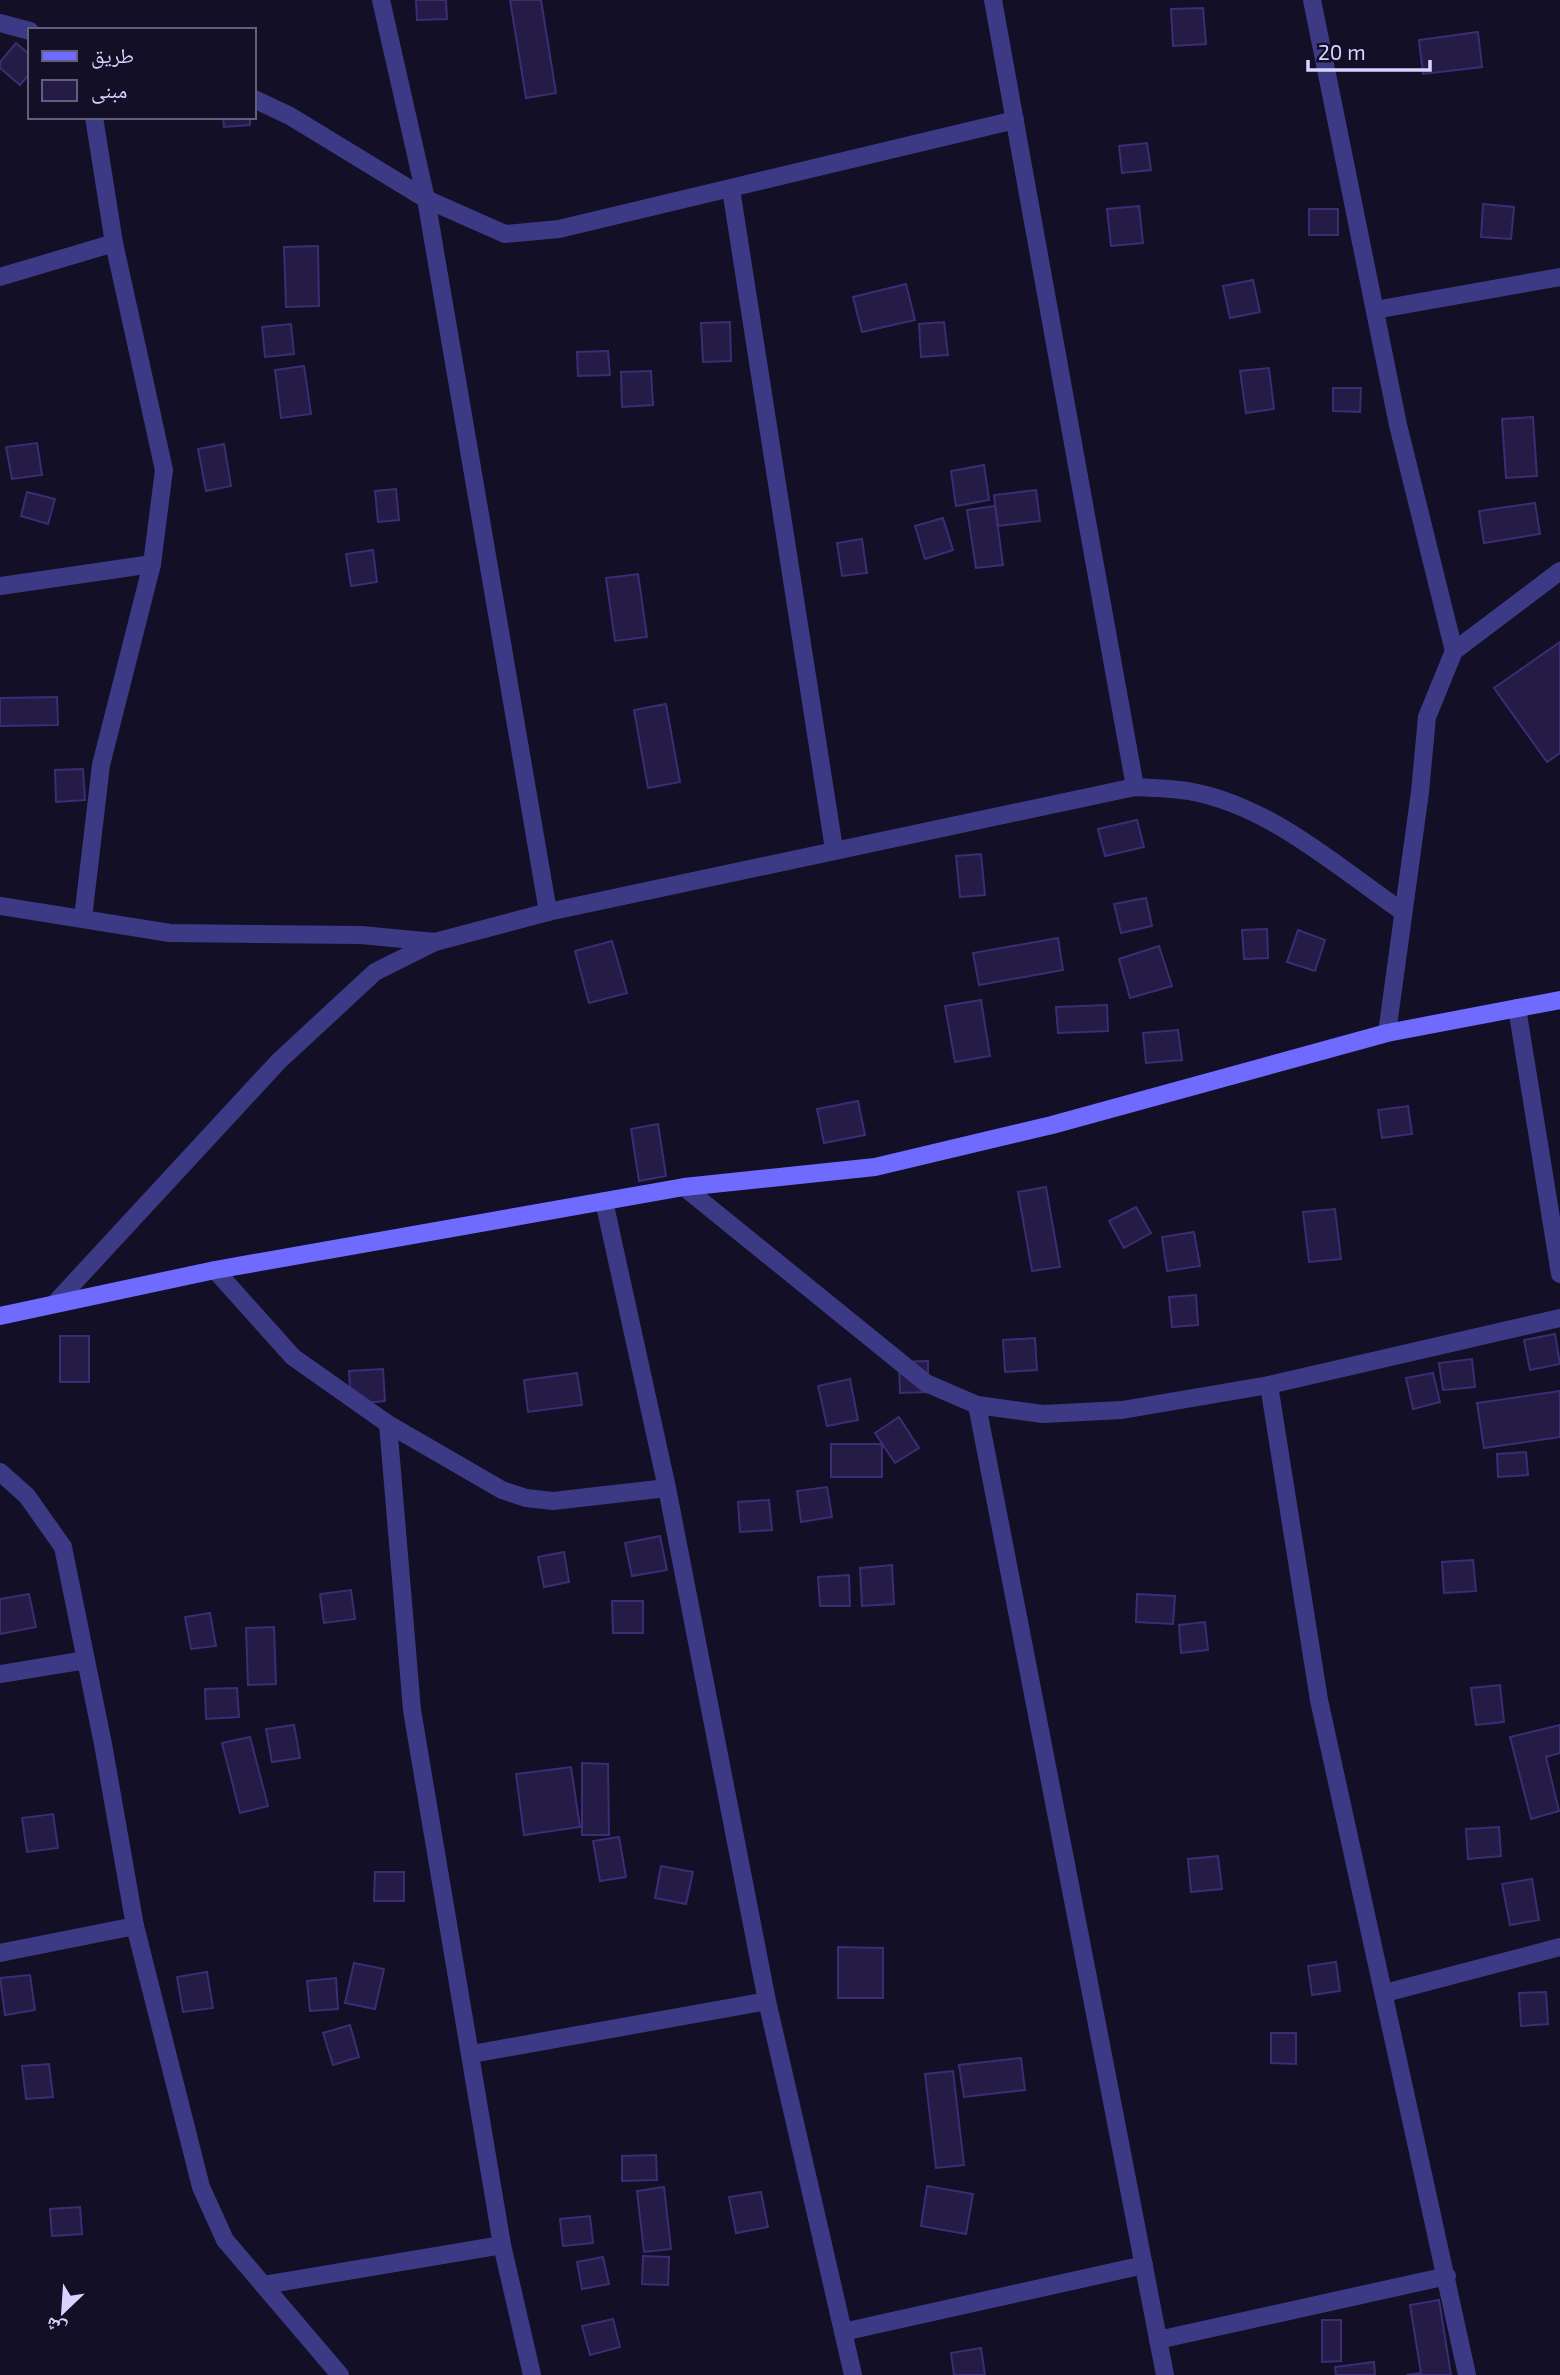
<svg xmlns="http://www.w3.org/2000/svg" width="1560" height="2375" font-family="'Exo 2','Noto Naskh Arabic',sans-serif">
  <rect width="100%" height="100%" fill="#130f26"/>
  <g fill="#241b47" stroke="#3b2d73" stroke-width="2">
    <path d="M416,0H446L447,19L417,20Z"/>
    <path d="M510,0H541L556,93L526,98Z"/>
    <path d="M1203,8L1206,44L1173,46L1171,9Z"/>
    <path d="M1478,32L1482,67L1423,74L1419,40Z"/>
    <path d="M16,43L30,55V73L20,85L0,68V62Z"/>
    <path d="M223,117H250V125L224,127Z"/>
    <path d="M1147,143L1151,170L1122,173L1119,146Z"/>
    <path d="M1483,204L1514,207L1511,239L1481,237Z"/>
    <path d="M1139,206L1143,243L1111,246L1107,209Z"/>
    <rect x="1309" y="209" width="29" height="26"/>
    <path d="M318,246L319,306L286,307L284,247Z"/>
    <path d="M1253,280L1260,312L1230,318L1223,286Z"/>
    <path d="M906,284L915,320L862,332L853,297Z"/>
    <path d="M730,322L731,361L703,362L701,323Z"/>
    <path d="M944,322L948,355L921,357L919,324Z"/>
    <path d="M291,324L294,354L265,357L262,327Z"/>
    <path d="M608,351L610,375L578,376L577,352Z"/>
    <path d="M304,366L311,414L281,418L275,370Z"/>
    <path d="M1269,368L1274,409L1246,413L1240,371Z"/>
    <path d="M651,371L653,405L622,407L621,372Z"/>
    <path d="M1333,388H1361L1360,412L1333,411Z"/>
    <path d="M1533,417L1537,476L1506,478L1502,419Z"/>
    <path d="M37,443L42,475L12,479L6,447Z"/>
    <path d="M224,444L231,486L206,491L198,449Z"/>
    <path d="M984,465L989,500L956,506L951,471Z"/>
    <path d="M396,489L399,520L378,522L375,491Z"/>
    <path d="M1036,490L1040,521L998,526L994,495Z"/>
    <path d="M27,492L55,499L48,524L21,516Z"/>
    <path d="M1535,503L1540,534L1484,543L1479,511Z"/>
    <path d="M995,506L1003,565L976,568L967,510Z"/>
    <path d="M943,518L953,550L925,559L915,526Z"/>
    <path d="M862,539L867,573L842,576L837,543Z"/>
    <path d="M373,550L377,582L351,586L346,554Z"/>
    <path d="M638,574L647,637L615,641L606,578Z"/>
    <path d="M1560,642V753L1547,762L1494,688Z"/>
    <path d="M57,697L58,725L0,726V698Z"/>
    <path d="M666,704L680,782L648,788L634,710Z"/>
    <path d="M83,769L85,800L56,802L55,770Z"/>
    <path d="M1137,820L1144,847L1105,856L1098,829Z"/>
    <path d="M981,854L985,895L960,897L956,856Z"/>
    <path d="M1146,898L1152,926L1121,933L1114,904Z"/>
    <path d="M1267,929L1268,958L1244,959L1242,930Z"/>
    <path d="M1298,930L1325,940L1315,971L1287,962Z"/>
    <path d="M1058,938L1063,970L979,985L973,953Z"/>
    <path d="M612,941L627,993L589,1003L575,951Z"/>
    <path d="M1159,946L1172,986L1130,998L1119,959Z"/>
    <path d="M981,1000L990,1056L955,1062L945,1006Z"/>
    <path d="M1107,1005L1108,1031L1058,1033L1056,1007Z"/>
    <path d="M1178,1030L1182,1060L1146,1063L1143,1033Z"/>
    <path d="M858,1101L865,1135L824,1143L817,1109Z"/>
    <path d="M1408,1106L1412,1134L1382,1138L1378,1110Z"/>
    <path d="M658,1124L666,1176L639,1181L631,1129Z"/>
    <path d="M1046,1187L1060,1267L1032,1271L1018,1192Z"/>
    <path d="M1136,1207L1151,1233L1124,1248L1109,1221Z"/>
    <path d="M1335,1209L1341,1259L1309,1262L1303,1212Z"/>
    <path d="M1194,1232L1200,1266L1167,1271L1162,1237Z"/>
    <path d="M1196,1295L1198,1325L1172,1327L1169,1297Z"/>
    <path d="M1555,1334L1560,1364L1530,1370L1524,1340Z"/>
    <rect x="60" y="1336" width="29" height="46"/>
    <path d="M1035,1338L1037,1370L1005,1372L1003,1340Z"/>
    <path d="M1472,1359L1475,1387L1443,1390L1439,1363Z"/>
    <path d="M928,1361V1392L900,1393L899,1362Z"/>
    <path d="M383,1369L385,1401L351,1404L349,1371Z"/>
    <path d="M577,1373L582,1405L528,1412L524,1380Z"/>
    <path d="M1433,1373L1440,1402L1413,1409L1406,1378Z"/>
    <path d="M850,1379L858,1420L827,1426L818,1386Z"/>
    <path d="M1560,1391V1437L1484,1448L1477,1403Z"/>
    <path d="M899,1417L919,1448L895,1463L875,1433Z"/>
    <rect x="831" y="1444" width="51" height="33"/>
    <path d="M1526,1452L1528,1475L1498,1477L1497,1454Z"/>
    <path d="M827,1487L832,1517L801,1522L797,1491Z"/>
    <path d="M769,1500L772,1530L740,1532L738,1502Z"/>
    <path d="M660,1536L667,1570L632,1576L625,1543Z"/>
    <path d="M564,1552L569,1582L544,1587L538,1557Z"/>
    <path d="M1473,1560L1476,1591L1444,1593L1442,1562Z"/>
    <path d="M892,1565L894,1604L862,1606L860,1568Z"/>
    <path d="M849,1575L850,1606H820L818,1577Z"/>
    <path d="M351,1590L355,1619L324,1623L320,1594Z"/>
    <path d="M29,1594L36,1627L0,1634V1599Z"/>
    <path d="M1137,1594L1175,1596L1173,1624L1136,1622Z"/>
    <path d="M612,1601H643V1633H613Z"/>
    <path d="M210,1613L216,1646L191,1649L185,1617Z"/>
    <path d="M1205,1622L1208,1650L1181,1653L1179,1625Z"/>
    <path d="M274,1627L276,1684L248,1685L246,1628Z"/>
    <path d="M1500,1685L1504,1722L1476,1725L1471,1688Z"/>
    <path d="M237,1688L239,1717L206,1719L205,1689Z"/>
    <path d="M294,1725L300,1758L272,1762L266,1729Z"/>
    <path d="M1560,1725V1753L1546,1757L1559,1811L1531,1819L1510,1737Z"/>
    <path d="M250,1737L268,1806L240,1813L222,1743Z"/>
    <path d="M582,1763L608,1764L609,1835H582Z"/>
    <path d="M571,1767L580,1827L524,1835L516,1774Z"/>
    <path d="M53,1814L58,1848L27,1852L22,1818Z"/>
    <path d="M1499,1827L1501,1856L1468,1859L1466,1829Z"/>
    <path d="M619,1837L626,1877L600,1881L593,1841Z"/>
    <path d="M1218,1856L1222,1889L1191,1892L1188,1859Z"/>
    <path d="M661,1866L693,1872L686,1904L655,1898Z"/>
    <path d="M375,1872H404V1901H374Z"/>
    <path d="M1532,1879L1539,1920L1510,1925L1502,1884Z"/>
    <path d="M838,1947L883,1948V1998H838Z"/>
    <path d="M1336,1962L1340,1991L1312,1995L1308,1966Z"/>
    <path d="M354,1963L384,1969L375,2009L345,2003Z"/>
    <path d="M207,1972L213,2008L183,2012L177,1977Z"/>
    <path d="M30,1975L35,2010L5,2015L0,1978Z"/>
    <path d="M336,1978L338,2009L310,2011L307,1981Z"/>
    <path d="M1546,1992L1548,2024L1521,2026L1519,1993Z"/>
    <path d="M350,2025L359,2057L333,2065L323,2033Z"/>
    <path d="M1271,2033H1296V2064L1271,2063Z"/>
    <path d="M1021,2058L1025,2090L964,2097L959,2065Z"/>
    <path d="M49,2064L53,2097L26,2099L22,2066Z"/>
    <path d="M953,2071L964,2165L936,2168L925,2074Z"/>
    <path d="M656,2155L657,2180L622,2181V2156Z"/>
    <path d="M927,2186L973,2194L966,2234L921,2226Z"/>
    <path d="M664,2187L671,2249L644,2252L637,2191Z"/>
    <path d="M761,2192L768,2227L736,2233L729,2197Z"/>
    <path d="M80,2207L82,2234L52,2236L50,2209Z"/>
    <path d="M590,2216L593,2243L563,2246L560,2219Z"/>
    <path d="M643,2256L669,2257L668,2285L642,2284Z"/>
    <path d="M603,2257L609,2284L582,2289L577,2262Z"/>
    <path d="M1439,2300L1451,2375H1406L1421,2373L1410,2305Z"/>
    <path d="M613,2319L620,2347L590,2355L582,2326Z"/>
    <path d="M1322,2320H1341V2361L1322,2362Z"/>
    <path d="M981,2348L985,2375H954L951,2353Z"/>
    <path d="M1374,2362L1375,2375H1336L1335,2367Z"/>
  </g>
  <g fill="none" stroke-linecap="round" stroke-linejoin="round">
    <g stroke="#3d3a85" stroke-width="18">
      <path d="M381,0L426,199L548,912"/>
      <path d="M993,0L1135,787"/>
      <path d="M1312,0L1398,425L1454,651"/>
      <path d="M0,23L30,31"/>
      <path d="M254,99L290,116L426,199L505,234L559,229L1015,120"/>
      <path d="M731,189L834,849"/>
      <path d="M0,277L114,243"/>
      <path d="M1375,310L1560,277"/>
      <path d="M0,586L152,564"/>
      <path d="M0,906L170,933L361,935L435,942"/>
      <path d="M83,918L101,765L152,564L164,470L114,243L94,117"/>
      <path d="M1517,1008L1560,1274"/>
      <path d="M1387,1033L1420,792L1427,717L1454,651L1560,571"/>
      <path d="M684,1187L926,1383L977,1405L1043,1414L1122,1410L1269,1385L1560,1318"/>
      <path d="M604,1201L667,1488L767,2001L853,2375"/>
      <path d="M215,1270L293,1357L388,1424L502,1490L526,1498L553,1501L667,1488"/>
      <path d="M56,1302L279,1061L375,972L435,942L548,912L1135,787C1152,788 1171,788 1188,791C1270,805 1337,867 1403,912"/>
      <path d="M1269,1385L1319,1700L1467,2375"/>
      <path d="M977,1405L1165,2375"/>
      <path d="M388,1424L412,1710L502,2245L532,2375"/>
      <path d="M0,1472L27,1496L63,1547L103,1744L135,1926L201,2187L225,2240L340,2375"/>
      <path d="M0,1674L86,1660"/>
      <path d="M0,1953L135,1926"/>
      <path d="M1385,1993L1560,1947"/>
      <path d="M472,2054L767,2001"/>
      <path d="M264,2285L502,2245"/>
      <path d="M843,2332L1144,2265"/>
      <path d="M1158,2340L1447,2276"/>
    </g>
    <path stroke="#6f6bff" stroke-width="18" d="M0,1316L215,1270L684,1187L875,1167L1052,1125L1387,1033L1560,1000"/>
  </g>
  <rect x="28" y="28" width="228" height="91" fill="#130f26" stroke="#625e7d" stroke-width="2"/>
  <rect x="42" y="51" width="35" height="10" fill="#6f6bff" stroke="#625e7d" stroke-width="2"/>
  <text x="91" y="63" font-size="21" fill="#d9d4ff">طريق</text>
  <rect x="42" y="80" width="35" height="21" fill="#241b47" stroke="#625e7d" stroke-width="2"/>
  <text x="91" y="98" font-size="21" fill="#d9d4ff">مبنى</text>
  <g transform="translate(63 2312) rotate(205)" stroke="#130f26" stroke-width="5" paint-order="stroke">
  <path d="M0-5L12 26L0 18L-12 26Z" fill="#d9d4ff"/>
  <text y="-10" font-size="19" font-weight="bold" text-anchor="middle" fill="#d9d4ff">ش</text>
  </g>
  <path d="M1308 60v10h122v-10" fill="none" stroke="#d9d4ff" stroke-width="3.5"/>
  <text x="1318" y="60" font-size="21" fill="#d9d4ff" stroke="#130f26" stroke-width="5" paint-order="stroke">20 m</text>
</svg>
